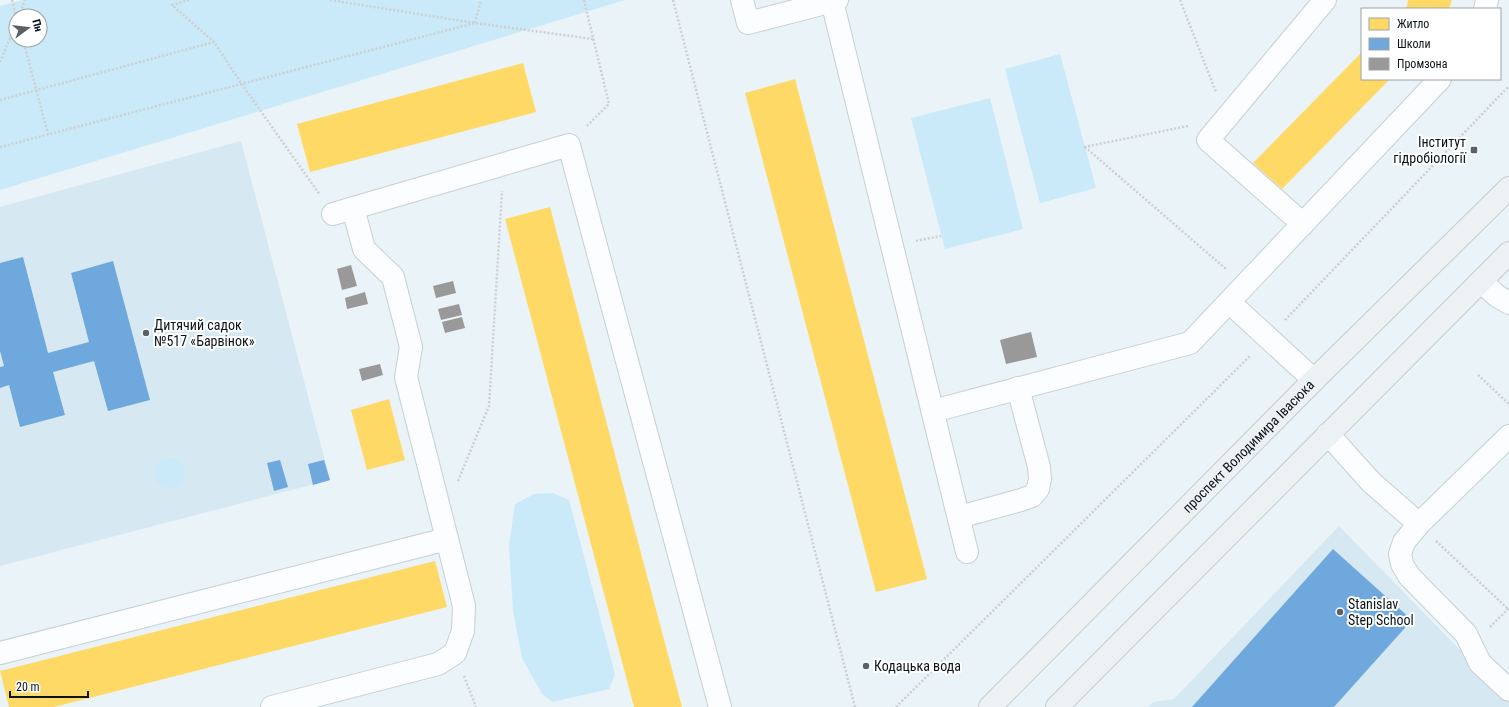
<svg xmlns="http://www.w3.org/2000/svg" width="1509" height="707" font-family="'Roboto Condensed',sans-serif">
  <rect width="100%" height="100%" fill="#eaf3f7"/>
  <g fill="#d6e8f2">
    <path d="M241,141L330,480L0,566V207Z"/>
    <path d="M1339,526L1509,700V707H1148L1153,702L1174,699Z"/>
  </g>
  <g fill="#cae9f9" fill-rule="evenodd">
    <path d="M23,0H625L0,190V6ZM16,16H40V40H16Z"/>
    <path d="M1060,54L1096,188L1040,203L1005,69Z"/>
    <path d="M990,98L1023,229L945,249L911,118Z"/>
    <circle cx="170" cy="473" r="15"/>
    <path d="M553,493L569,500L615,674L609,689L553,702L542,694L522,658L513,610L509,546L515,504L534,494Z"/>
  </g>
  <g fill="#ffd966">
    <path d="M1408,0H1452L1449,9H1404L1407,6Z"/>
    <path d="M1362,52V79H1390L1282,189L1253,163Z"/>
    <path d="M523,63L536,112L310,172L297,124Z"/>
    <path d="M795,79L927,579L876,592L745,93Z"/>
    <path d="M550,207L630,512L682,707H634L505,219Z"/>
    <path d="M389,399L405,460L367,470L351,410Z"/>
    <path d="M435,561L447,607L54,707H9L0,671Z"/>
  </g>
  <g fill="#6fa8dc">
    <path d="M23,257L48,353L89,342L71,273L113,261L150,400L108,411L94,361L53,372L65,415L20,427L9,385L0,388V367L4,366L0,351V263Z"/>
    <path d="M280,460L288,487L274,491L267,463Z"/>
    <path d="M324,460L330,480L313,485L308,464Z"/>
    <path d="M1333,549L1412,620L1334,707H1192Z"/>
  </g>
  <g fill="#999">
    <path d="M351,265L357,286L342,290L337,269Z"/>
    <path d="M453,281L456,293L436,298L433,286Z"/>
    <path d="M365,292L368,304L347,309L345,298Z"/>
    <path d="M459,304L462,315L441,320L438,309Z"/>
    <path d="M462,317L465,328L445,333L442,322Z"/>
    <path d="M1031,332L1037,357L1006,364L1000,340Z"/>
    <path d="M380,364L383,375L362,381L359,369Z"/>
  </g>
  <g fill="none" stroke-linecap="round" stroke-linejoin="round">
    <g stroke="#c6d0d4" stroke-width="24">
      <g id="minor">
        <path d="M742,0L748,23L837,0"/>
        <path d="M832,1L967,552"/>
        <path d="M1485,9L1487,0"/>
        <path d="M333,214L569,145L720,707"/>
        <path d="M1303,224L1208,140L1325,0"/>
        <path d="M1481,281L1497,296L1509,303"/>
        <path d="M1229,302L1314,380"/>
        <path d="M933,411L1190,343L1440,79"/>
        <path d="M1328,434L1371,482L1419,524"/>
        <path d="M1509,436L1419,524L1404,542L1400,554L1402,564L1409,576L1466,634L1480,663L1509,690"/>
        <path d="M959,517L1021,500L1032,496L1038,489L1040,479L1039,467L1018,388"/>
        <path d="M0,653L447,539"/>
        <path d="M272,707L438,664L455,653L463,631L464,606L406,377L411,347L393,277L364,249L353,208"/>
      </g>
    </g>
    <g stroke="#c7ccce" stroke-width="24">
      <g id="major">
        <path id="s1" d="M990,707L1314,380L1509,188"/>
        <path d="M1057,707L1509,253"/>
      </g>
    </g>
    <g stroke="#cdd0d2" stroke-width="2.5" stroke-dasharray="2 2" stroke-linecap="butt">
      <path d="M12,0L16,16"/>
      <path d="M189,0L172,5L214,42L241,83L320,195"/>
      <path d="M330,0L475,23L593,39"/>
      <path d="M584,0L609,104L586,127"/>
      <path d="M673,0L855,707"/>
      <path d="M1180,0L1216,92"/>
      <path d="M19,16L25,0"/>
      <path d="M475,23L481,0"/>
      <path d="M23,40L48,134"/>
      <path d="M0,62L16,24"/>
      <path d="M0,100L214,42"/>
      <path d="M0,147L475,23"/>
      <path d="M1084,147L1188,126"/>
      <path d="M1085,147L1226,269"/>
      <path d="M916,241L941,236"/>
      <path d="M1285,320L1509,86"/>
      <path d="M1478,375L1509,404"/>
      <path d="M458,481L489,406L502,191"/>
      <path d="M1436,541L1508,609"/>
      <path d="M1490,627L1509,608"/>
      <path d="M464,676L476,707"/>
      <path d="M896,707L1251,355"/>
    </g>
    <use href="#minor" stroke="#fcfdfe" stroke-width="22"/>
    <use href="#major" stroke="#ecf1f4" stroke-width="22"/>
  </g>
  <g fill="#586267" stroke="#fff" stroke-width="1.5">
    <rect x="1470" y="146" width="8" height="8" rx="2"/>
    <circle cx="146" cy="333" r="4"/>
    <circle cx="1340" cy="612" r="4"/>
    <circle cx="866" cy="666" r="4"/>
  </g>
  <g text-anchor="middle" stroke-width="4" stroke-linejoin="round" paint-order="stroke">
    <g font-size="14" fill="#0a1419" stroke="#fff" text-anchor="start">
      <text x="1466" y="147" text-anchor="end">Інститут<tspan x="1466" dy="16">гідробіології</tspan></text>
      <text x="154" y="330">Дитячий садок<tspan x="154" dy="16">№517 «Барвінок»</tspan></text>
      <text x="1348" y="609">Stanislav<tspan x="1348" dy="16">Step School</tspan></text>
      <text x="874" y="671">Кодацька вода</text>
    </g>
    <g font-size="14" fill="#0a1419" stroke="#fff">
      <text dy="5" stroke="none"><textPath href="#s1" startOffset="367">проспект Володимира Івасюка</textPath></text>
    </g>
  </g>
  <rect x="1361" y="8" width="140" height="72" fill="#ffffff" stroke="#9da1a3"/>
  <rect x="1369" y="18" width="20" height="12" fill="#ffd966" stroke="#9da1a3"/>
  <text x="1397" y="28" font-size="12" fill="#0a1419">Житло</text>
  <rect x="1369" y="38" width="20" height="12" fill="#6fa8dc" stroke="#9da1a3"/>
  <text x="1397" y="48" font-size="12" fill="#0a1419">Школи</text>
  <rect x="1369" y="58" width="20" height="12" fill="#999999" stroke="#9da1a3"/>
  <text x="1397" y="68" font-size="12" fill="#0a1419">Промзона</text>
  <g transform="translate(28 28) rotate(75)"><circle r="19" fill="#ffffff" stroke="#9da1a3"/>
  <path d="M0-3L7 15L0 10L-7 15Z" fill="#586267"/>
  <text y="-6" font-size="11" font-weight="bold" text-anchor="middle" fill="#0a1419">Пн</text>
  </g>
  <path d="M10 691v6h78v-6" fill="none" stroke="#0a1419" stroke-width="2"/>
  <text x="16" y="691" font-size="12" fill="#0a1419" stroke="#ffffff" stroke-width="3" paint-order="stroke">20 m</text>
</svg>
